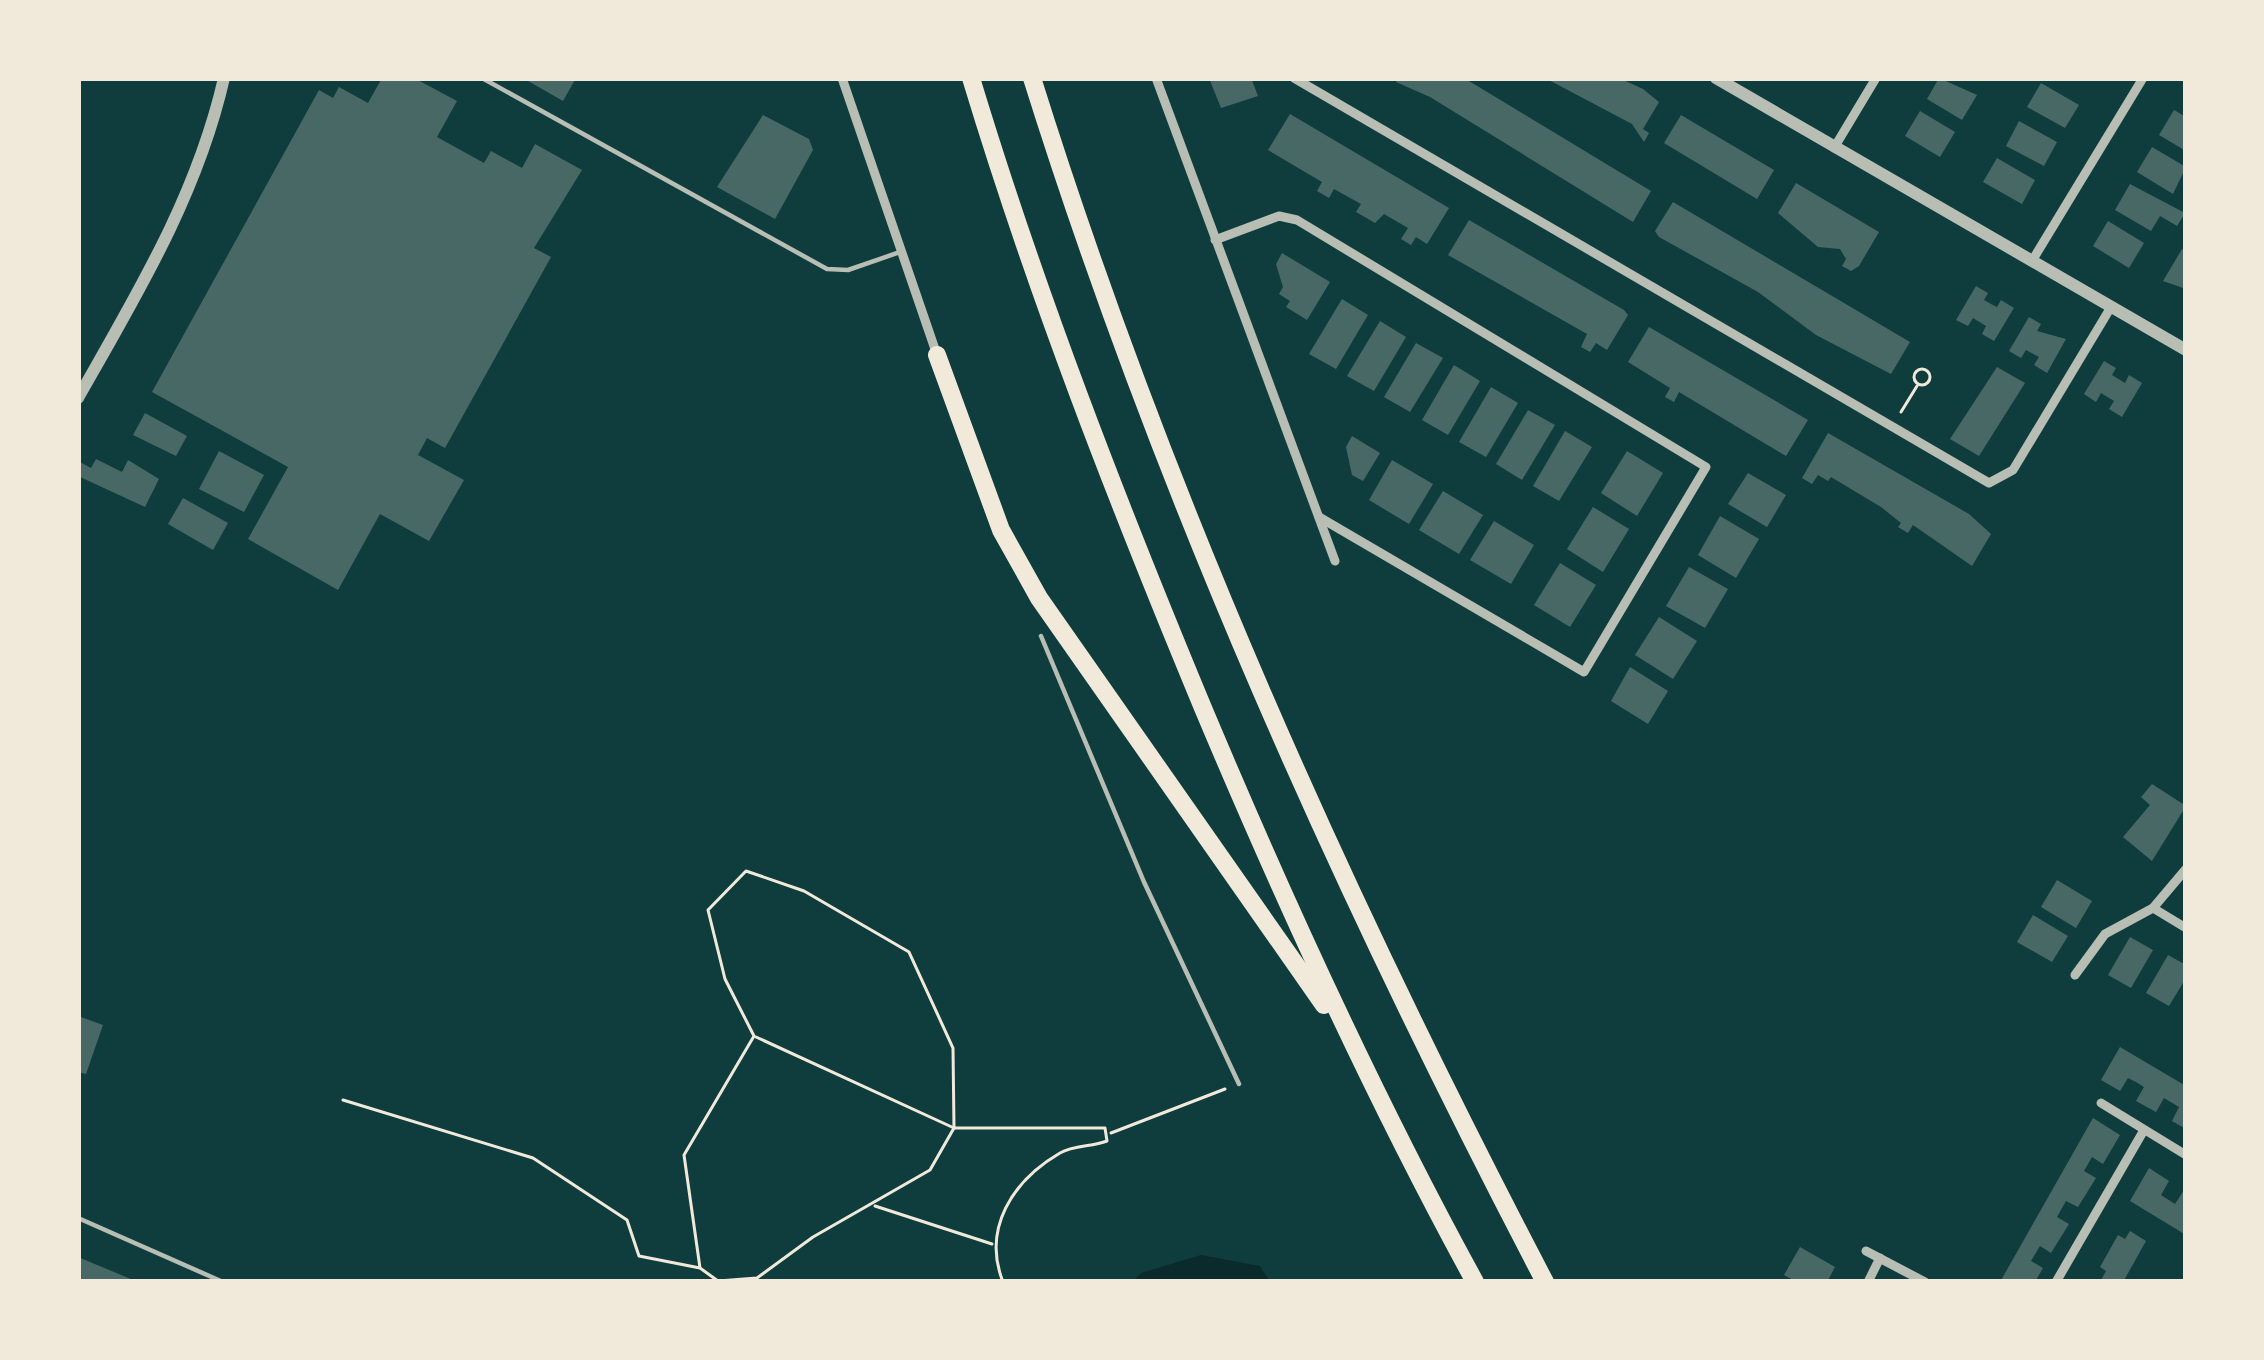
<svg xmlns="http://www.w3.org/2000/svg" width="2264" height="1360" font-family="Inter,sans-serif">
  <rect width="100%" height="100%" fill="#0f3d3e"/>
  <path fill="#0a2a2b" d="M1201,1255L1260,1266L1270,1282H1132L1141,1273Z"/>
  <g fill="#486865">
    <path d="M382,78H414L457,101L437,137L484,163L491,151L522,168L535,144L582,170L534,248L551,257L445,448L427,438L418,455L464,480L429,541L380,514L338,590L248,539L288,467L152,392L319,90L333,98L339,87L368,103Z"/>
    <path d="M523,78H576L563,101Z"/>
    <path d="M1209,78H1251L1258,96L1221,108Z"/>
    <path d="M1399,78H1464L1651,191L1633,222L1430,97L1396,82Z"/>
    <path d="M1545,78H1619L1643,89L1659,102L1643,129L1649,133L1644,142L1632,124Z"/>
    <path d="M1939,78L1977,95L1962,120L1927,99Z"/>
    <path d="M2041,83L2079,105L2065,128L2027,107Z"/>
    <path d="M2174,110L2186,117V151L2159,135Z"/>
    <path d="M1920,111L1955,132L1940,157L1905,136Z"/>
    <path d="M1290,114L1449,208L1427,244L1416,237L1411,245L1401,239L1408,228L1384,214L1375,223L1356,212L1361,204L1334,189L1329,198L1317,191L1322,182L1268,150Z"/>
    <path d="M763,115L809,139L813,150L775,219L717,187Z"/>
    <path d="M1681,115L1774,170L1757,199L1664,143Z"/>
    <path d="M2019,121L2057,142L2044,166L2006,146Z"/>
    <path d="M2152,147L2186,167L2173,194L2137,172Z"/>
    <path d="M1997,158L2035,180L2022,204L1983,182Z"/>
    <path d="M1796,183L1879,232L1859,266L1851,271L1842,266L1846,259L1840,249L1818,247L1778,213Z"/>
    <path d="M2130,184L2185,213L2177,226L2160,216L2151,231L2115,210Z"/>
    <path d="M1673,202L1910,342L1891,374L1816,335L1758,292L1659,237L1655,231Z"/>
    <path d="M1469,220L1624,310L1628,315L1607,350L1596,343L1590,352L1581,347L1587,334L1448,255Z"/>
    <path d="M2108,221L2144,243L2129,268L2093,246Z"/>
    <path d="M2182,249L2186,252V289L2163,281Z"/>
    <path d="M1282,253L1330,282L1307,320L1286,307L1290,301L1279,294L1283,287L1276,264Z"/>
    <path d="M1976,286L1988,293L1984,300L1991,304L1997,307L2001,300L2014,308L1994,341L1982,334L1986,326L1973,318L1968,326L1956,320Z"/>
    <path d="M1342,299L1368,315L1336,369L1309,354Z"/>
    <path d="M2029,317L2041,324L2037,331L2066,339L2047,373L2034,365L2039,357L2026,350L2021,358L2009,351Z"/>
    <path d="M1380,321L1406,337L1374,391L1347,376Z"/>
    <path d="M1649,327L1808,420L1786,456L1679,392L1674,402L1665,397L1670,388L1628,362Z"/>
    <path d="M1416,343L1443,358L1410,412L1384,397Z"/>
    <path d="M2104,361L2116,368L2112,375L2125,383L2129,375L2142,383L2122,417L2109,409L2114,401L2101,393L2096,402L2084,394Z"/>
    <path d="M1454,365L1480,381L1448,435L1422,420Z"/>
    <path d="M1997,367L2025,383L1979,456L1950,439Z"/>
    <path d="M1491,387L1518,403L1486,457L1459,442Z"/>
    <path d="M1528,410L1555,425L1522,480L1496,464Z"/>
    <path d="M145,413L187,436L176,456L133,435Z"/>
    <path d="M1565,431L1592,447L1559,501L1533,486Z"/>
    <path d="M1828,433L1969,514L1991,534L1972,566L1913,525L1908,533L1898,527L1901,523L1881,507L1831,477L1828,481L1818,475L1812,484L1802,478Z"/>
    <path d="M1352,436L1380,453L1363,481L1352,475L1346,447Z"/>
    <path d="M219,451L264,475L244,512L199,489Z"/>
    <path d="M1627,451L1663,473L1637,516L1601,493Z"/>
    <path d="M96,459L122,472L128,460L159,479L145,507L78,476V461L91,468Z"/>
    <path d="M1392,460L1433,484L1409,524L1369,500Z"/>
    <path d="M1748,473L1786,495L1767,527L1728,504Z"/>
    <path d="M1443,491L1483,515L1459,554L1419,530Z"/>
    <path d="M183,498L228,523L213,550L168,524Z"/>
    <path d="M1593,507L1629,529L1603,572L1567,549Z"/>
    <path d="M1720,516L1759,539L1736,578L1698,555Z"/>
    <path d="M1494,521L1534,545L1511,584L1470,560Z"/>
    <path d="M1560,563L1596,585L1570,627L1534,605Z"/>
    <path d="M1689,567L1728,589L1705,628L1666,606Z"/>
    <path d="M1659,617L1697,641L1673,679L1635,655Z"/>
    <path d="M1630,667L1668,691L1648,724L1611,701Z"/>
    <path d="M2152,784L2186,806L2152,861L2123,837L2150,805L2141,797Z"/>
    <path d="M2057,880L2092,901L2076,928L2041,907Z"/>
    <path d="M2033,915L2068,936L2052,962L2017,942Z"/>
    <path d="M2130,937L2153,950L2131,988L2108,975Z"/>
    <path d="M2168,955L2186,965V978L2169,1006L2146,993Z"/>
    <path d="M78,1016L103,1025L86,1074L78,1072Z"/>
    <path d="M2120,1047L2186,1086V1129L2172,1121L2179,1107L2164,1098L2156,1112L2136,1101L2144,1087L2136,1082L2128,1078L2120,1091L2101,1080Z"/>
    <path d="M2093,1118L2120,1135L2103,1164L2092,1157L2084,1171L2096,1178L2078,1207L2066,1201L2057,1217L2069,1224L2051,1253L2040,1246L2031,1261L2043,1268L2035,1282H2000Z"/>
    <path d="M2149,1168L2169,1181L2161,1195L2175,1204L2186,1187V1235L2130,1201Z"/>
    <path d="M2130,1231L2146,1241L2123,1282H2100L2106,1271L2100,1267L2118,1235L2125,1239Z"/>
    <path d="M1800,1247L1835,1267L1827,1282H1797L1784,1275Z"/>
    <path d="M78,1257L138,1282H78Z"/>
  </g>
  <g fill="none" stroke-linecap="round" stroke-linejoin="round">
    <g stroke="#f1e9da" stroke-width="3">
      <circle cx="1922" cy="377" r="8"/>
      <path d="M1901,412L1917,386"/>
      <path d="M756,1037L954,1128H1105L1107,1141C1092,1147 1074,1145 1060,1153C1012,1181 982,1229 1003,1282"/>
      <path d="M343,1100L533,1158L627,1220L639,1256L700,1268L718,1281L757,1278L813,1237L930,1170L954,1128L953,1048L909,952L804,891L746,871L708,910L725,979L754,1036L684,1155L700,1268"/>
      <path d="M1111,1133L1225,1089"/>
      <path d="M875,1206L992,1244"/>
    </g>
    <g stroke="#b8beb3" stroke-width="4.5">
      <path d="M482,78L827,269L848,270L903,251"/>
      <path d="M1041,636L1144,882L1239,1084"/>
      <path d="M78,1218L223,1282"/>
    </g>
    <g stroke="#b8beb3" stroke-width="9">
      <path d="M842,78L937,355"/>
      <path d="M1156,78L1335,561"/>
      <path d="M1294,78L1989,483L2013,470L2111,307"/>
      <path d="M1834,148L1876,78"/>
      <path d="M1215,240L1279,216L1297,220L1706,467L1584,672L1319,517"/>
      <path d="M2032,261L2143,78"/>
      <path d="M2153,908L2186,928"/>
      <path d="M2075,975L2105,934L2153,908L2186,869"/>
      <path d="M2101,1103L2186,1155"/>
      <path d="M1866,1251L1925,1282"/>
      <path d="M1868,1282L1880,1258"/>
      <path d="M2056,1282L2144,1130"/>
    </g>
    <g stroke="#b8beb3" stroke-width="12">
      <path d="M1716,78L2186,350"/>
      <path d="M78,398C137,294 197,196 224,78"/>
    </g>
    <g stroke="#f1e9da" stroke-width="18">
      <path d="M971,78C1036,293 1117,501 1203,708C1285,903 1373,1096 1475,1282"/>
      <path d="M1032,78C1163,496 1342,894 1545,1282"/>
      <path d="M937,355L1001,530L1039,598L1324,1005"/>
    </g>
  </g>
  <rect width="2264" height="1360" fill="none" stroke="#f1e9da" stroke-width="162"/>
</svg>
